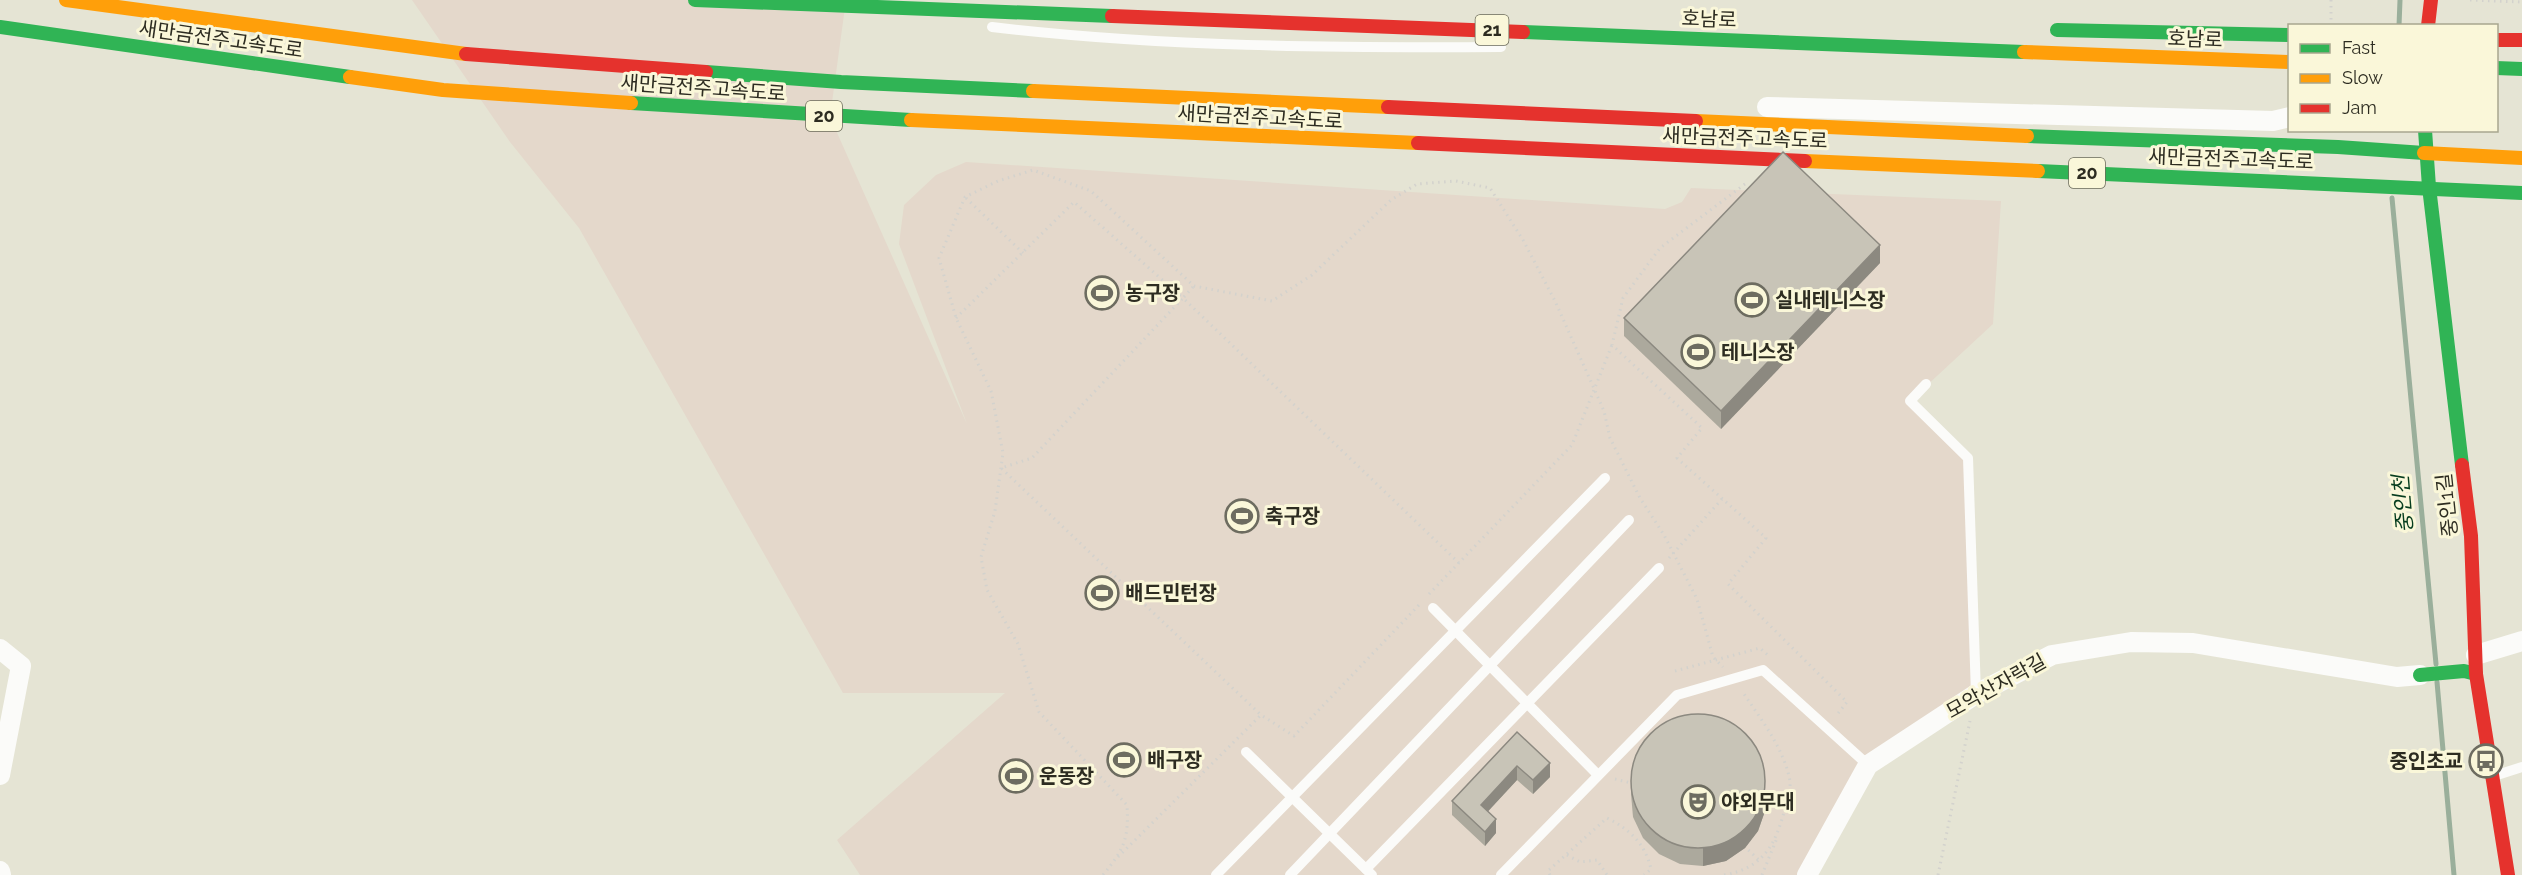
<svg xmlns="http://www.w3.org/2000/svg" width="2522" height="875" font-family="Raleway,'Noto Sans KR',sans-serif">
  <rect width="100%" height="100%" fill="#e5e4d4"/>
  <path fill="#e4d8cb" d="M412,0H846L830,117L967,424L899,244L904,205L936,175L966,162L1665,209L1682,202L1691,188L2001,201L1993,324L1910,401L1968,458L1976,694L1868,765L1807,875H860L837,840L1005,693H843L579,228L510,142Z"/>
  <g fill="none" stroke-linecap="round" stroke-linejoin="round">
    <g stroke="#9aaf9b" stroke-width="5">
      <path d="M2399,26L2400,0"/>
      <path d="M2392,198L2436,664"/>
      <path d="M2437,682L2454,875"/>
    </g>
    <g stroke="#d3d2cd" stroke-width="3" stroke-dasharray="1.5 4.5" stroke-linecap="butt">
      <path d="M2331,0V26"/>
      <path d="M2470,0L2522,2"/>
      <path d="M1745,184L1660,248L1623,298L1612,345L1702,428L1677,458L1766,538L1728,584L1847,702L1836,716"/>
      <path d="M966,198L1023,253"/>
      <path d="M1193,287L1183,298L1459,563"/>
      <path d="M956,318L1074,202L1183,298L1032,458L1001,468L1261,715"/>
      <path d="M1669,558L1722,499"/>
      <path d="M1429,594L1572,445L1612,345"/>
      <path d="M1675,671L1760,648L1769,656"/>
      <path d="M1615,779L1635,784"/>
      <path d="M1744,846L1760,861"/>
      <path d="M1567,855L1580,862L1597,860L1607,875"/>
      <path d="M1118,857L1261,715L1294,736L1419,605"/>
      <path d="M1103,875C1124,849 1129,839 1127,805L1039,712L1018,644L987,590L981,557L995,511L1003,453L991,391L956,318L939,258L965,197L998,181L1033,170L1091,191L1194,286L1272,301L1312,275L1391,200L1417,184L1456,181L1490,188L1523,240L1555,301L1604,411L1610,438L1640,498L1664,535L1697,599L1713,657L1723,667"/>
      <path d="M1550,875L1548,871L1607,818C1629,829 1645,843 1651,869L1644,875"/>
      <path d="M1724,875C1765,868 1777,842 1786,804C1787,797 1791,788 1790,781C1784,748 1760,718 1742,691"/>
      <path d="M1762,875L1777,838"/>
      <path d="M1938,875L1970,721"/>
    </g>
    <g stroke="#fbfbf9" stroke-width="10">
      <path d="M992,27C1161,47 1332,48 1501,47"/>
      <path d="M1926,384L1910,401L1968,458L1976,694"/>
      <path d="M1433,608L1598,775"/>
      <path d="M1246,752L1372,875"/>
      <path d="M2494,776L2522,767"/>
      <path d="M1366,869L1659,568"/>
      <path d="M1216,875L1605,478"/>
      <path d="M1290,875L1629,520"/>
      <path d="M1501,875L1677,695L1763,670L1868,765"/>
    </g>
    <g stroke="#fbfbf9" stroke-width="20">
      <path d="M1767,107L2273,121L2290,117"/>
      <path d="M0,649L21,666L0,775"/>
      <path d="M2476,655L2522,641"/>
      <path d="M0,871L1,875"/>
      <path d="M1807,875L1868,765L1976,694L2052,655L2131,642L2193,643L2397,677L2420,675"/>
    </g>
    <g stroke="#30b455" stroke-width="14">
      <path d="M695,0L1112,16"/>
      <path d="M0,27L350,77"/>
      <path d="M2057,30L2290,35"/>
      <path d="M1523,32L2024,52"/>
      <path d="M2496,68L2522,69"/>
      <path d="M706,72L841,82L1033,91"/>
      <path d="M631,103L911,120"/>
      <path d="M2425,130L2429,187L2462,465"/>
      <path d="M2027,136L2338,147L2424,153"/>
      <path d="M2038,171L2522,193"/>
      <path d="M2420,675L2464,671L2476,674"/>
    </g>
    <g stroke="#ff9f0a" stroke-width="14">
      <path d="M66,0L466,54"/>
      <path d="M2024,52L2290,62"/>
      <path d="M350,77L443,90L631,103"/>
      <path d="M1033,91L1388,107"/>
      <path d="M911,120L1418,143"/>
      <path d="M1696,121L2027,136"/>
      <path d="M2424,153L2522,158"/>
      <path d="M1805,161L2038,171"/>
    </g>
    <g stroke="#e5322d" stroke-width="14">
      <path d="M1112,16L1523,32"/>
      <path d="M2428,26L2431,0"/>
      <path d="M2496,40H2522"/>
      <path d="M466,54L706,72"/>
      <path d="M1388,107L1696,121"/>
      <path d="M1418,143L1805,161"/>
      <path d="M2462,465L2471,536L2476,674L2508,875"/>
    </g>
  </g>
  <g fill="#aca99d">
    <path d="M1880,263L1721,429L1624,336V318Z"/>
    <path d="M1517,732L1550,777L1533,794L1517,780L1488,811L1496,833L1485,846L1452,815V801Z"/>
    <path d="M1631,775L1765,811L1758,831L1745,848L1726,861L1703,866L1680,864L1659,854L1643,838L1633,817L1631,794Z"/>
  </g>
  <g fill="#8c8980">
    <path d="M1880,245V263L1721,429V411Z"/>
    <path d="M1550,763V777L1533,794V780Z"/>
    <path d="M1517,766V780L1481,819V805Z"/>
    <path d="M1765,771V811L1758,831L1745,848L1726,861L1703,866V848Z"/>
    <path d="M1496,819V833L1485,846V832Z"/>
  </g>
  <g fill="#c8c4b7" stroke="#8c8980" stroke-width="1.5">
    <path d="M1783,152L1880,245L1721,411L1624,318Z"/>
    <circle cx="1698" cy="781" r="67"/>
    <path d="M1517,732L1550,763L1533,780L1517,766L1481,805L1496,819L1485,832L1452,801Z"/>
  </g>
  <defs>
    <g id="stadium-ring" transform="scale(1.725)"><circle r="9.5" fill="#faf7d9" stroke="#6d6c60" stroke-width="1.5"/><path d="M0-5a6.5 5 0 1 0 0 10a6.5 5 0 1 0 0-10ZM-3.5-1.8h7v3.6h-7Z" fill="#6d6c60"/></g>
    <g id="bus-ring" transform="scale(1.725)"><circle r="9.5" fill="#faf7d9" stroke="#6d6c60" stroke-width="1.5"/><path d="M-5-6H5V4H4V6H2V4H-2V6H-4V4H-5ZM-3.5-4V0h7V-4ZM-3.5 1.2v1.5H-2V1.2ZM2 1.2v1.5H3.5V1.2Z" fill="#6d6c60"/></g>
    <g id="theatre-ring" transform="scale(1.725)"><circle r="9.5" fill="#faf7d9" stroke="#6d6c60" stroke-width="1.5"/><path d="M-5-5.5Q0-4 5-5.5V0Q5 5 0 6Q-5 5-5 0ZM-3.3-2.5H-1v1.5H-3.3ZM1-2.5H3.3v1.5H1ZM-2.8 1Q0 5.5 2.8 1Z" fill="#6d6c60"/></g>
  </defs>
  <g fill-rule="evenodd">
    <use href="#stadium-ring" x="1102" y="293"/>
    <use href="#stadium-ring" x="1752" y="300"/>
    <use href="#stadium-ring" x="1698" y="352"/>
    <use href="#stadium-ring" x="1242" y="516"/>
    <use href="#stadium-ring" x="1102" y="593"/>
    <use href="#stadium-ring" x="1124" y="760"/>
    <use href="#bus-ring" x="2486" y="761"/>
    <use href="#stadium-ring" x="1016" y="776"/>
    <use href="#theatre-ring" x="1698" y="802"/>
  </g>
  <g text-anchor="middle" stroke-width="6" stroke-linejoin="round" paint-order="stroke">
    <g fill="#faf7d9" stroke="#6a6958" stroke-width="1.5">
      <rect x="1475.5" y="15" width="33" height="30" rx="4.5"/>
      <rect x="806" y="101" width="36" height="30" rx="4.5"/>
      <rect x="2069" y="158" width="36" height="30" rx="4.5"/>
    </g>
    <g font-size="18" font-weight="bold" fill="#2d2c21">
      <text x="1492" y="36">21</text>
      <text x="824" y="122">20</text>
      <text x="2087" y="179">20</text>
    </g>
    <g font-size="20" fill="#2d2c21" stroke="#faf7d9">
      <text transform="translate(1709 19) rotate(2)" y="7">호남로</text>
      <text transform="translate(221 39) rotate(8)" y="7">새만금전주고속도로</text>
      <text transform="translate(2195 39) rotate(2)" y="7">호남로</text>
      <text transform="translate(703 88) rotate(4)" y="7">새만금전주고속도로</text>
      <text transform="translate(1260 117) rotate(3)" y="7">새만금전주고속도로</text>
      <text transform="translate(1745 138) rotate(2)" y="7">새만금전주고속도로</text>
      <text transform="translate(2231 159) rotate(2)" y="7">새만금전주고속도로</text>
      <text transform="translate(2447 505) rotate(-96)" y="7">중인1길</text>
      <text transform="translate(1996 686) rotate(-29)" y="7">모악산자락길</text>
    </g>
    <g font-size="20" font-weight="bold" fill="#2d2c21" stroke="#faf7d9" text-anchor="start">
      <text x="1125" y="300">농구장</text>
      <text x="1775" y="307">실내테니스장</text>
      <text x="1721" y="359">테니스장</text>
      <text x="1265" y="523">축구장</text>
      <text x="1125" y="600">배드민턴장</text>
      <text x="1147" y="767">배구장</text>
      <text x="2463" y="768" text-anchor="end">중인초교</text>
      <text x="1039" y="783">운동장</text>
      <text x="1721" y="809">야외무대</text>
    </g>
    <g font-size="21" font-style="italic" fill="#063d1e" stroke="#faf7d9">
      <text transform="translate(2403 504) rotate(-95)" y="7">중인천</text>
    </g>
  </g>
  <rect x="2288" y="24" width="210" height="108" fill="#faf7d9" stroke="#a8a68f" stroke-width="1.5"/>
  <rect x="2300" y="44" width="30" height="9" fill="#30b455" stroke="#a8a68f" stroke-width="1.5"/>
  <text x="2342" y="54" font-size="18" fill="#2d2c21">Fast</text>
  <rect x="2300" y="74" width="30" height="9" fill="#ff9f0a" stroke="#a8a68f" stroke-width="1.5"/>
  <text x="2342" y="84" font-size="18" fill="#2d2c21">Slow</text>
  <rect x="2300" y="104" width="30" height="9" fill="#e5322d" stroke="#a8a68f" stroke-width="1.5"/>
  <text x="2342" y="114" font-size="18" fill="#2d2c21">Jam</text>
</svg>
